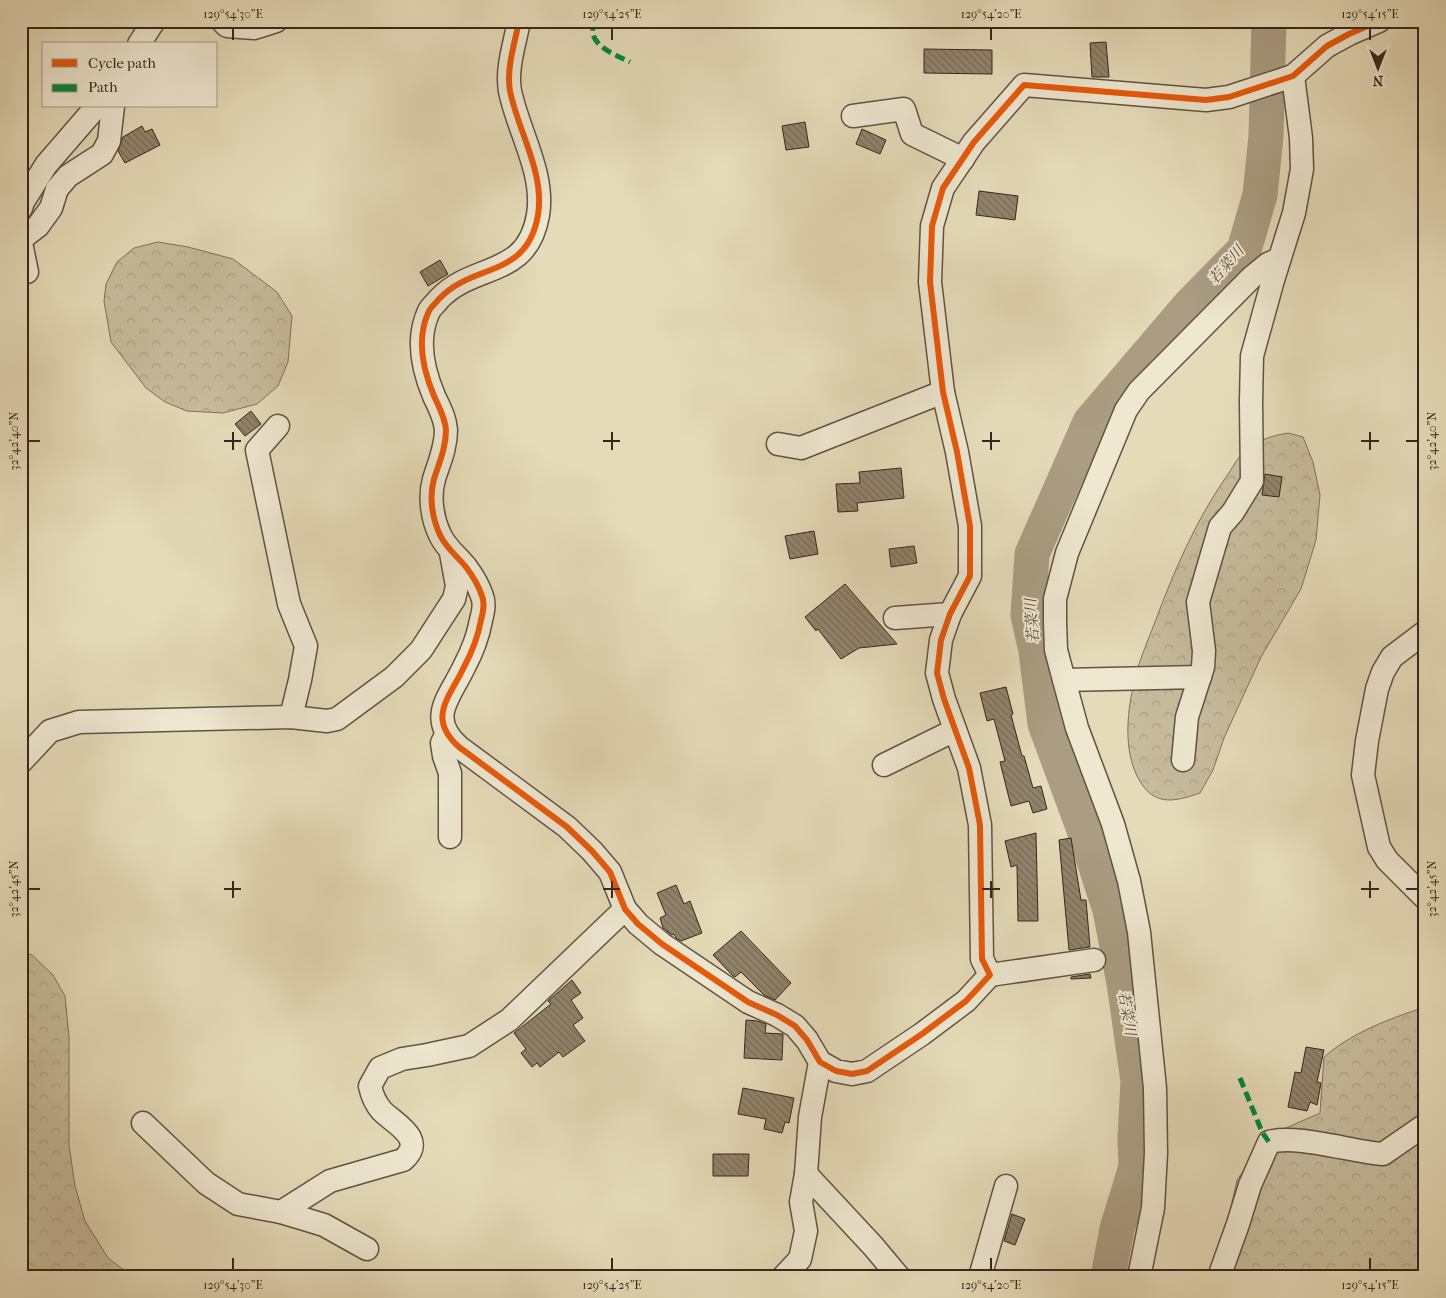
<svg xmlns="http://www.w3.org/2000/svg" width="1446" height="1298" font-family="'IM FELL French Canon','Noto Serif JP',serif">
  <defs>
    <pattern id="forest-crowns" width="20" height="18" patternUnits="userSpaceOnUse" patternTransform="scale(1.25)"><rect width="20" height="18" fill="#c7bc9d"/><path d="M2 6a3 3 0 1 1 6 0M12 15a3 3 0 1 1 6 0" fill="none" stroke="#aca187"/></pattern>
    <pattern id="building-back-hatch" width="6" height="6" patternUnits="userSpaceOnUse" patternTransform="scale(1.25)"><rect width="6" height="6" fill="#91846c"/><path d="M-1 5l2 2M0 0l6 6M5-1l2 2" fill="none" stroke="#776c58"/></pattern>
  </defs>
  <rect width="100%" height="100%" fill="#e5dbb8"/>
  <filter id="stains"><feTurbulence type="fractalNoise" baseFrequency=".004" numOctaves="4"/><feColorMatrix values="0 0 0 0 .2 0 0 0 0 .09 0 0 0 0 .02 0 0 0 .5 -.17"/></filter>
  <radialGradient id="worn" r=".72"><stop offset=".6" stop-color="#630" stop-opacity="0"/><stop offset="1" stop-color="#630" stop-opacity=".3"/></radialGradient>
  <g fill="url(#forest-crowns)" stroke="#7f715c">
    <path d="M158,242L188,247L233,259L277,292L292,316L288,362L278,386L257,404L223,413L187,411L165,402L146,388L111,342L104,301L106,284L117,262L134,248Z"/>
    <path d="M1288,433L1303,437L1313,462L1320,495L1316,540L1301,589L1261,657L1224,738L1213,770L1200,793C1172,803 1152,806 1137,776C1124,749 1127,715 1133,687C1137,665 1147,643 1155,622C1174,571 1195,522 1226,477C1232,469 1237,458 1244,452C1259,440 1270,436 1288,433Z"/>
    <path d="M21,951L32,955L53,975L65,996L69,1037V1145L75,1186L85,1221L108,1258L133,1277H21Z"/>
    <path d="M1425,1007V1277H1236L1230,1267L1227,1225L1237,1180L1270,1135L1320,1113L1324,1057C1353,1032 1389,1019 1425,1007Z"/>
  </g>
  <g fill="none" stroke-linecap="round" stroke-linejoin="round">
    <path stroke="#aa9d82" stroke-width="35" d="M1108,1277L1117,1229L1136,1167L1135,1139L1138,1081L1124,983L1110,910L1083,827L1045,724L1036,651L1028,615L1032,554L1090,422L1189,306L1244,250L1260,195L1266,136L1269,21"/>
  </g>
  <g fill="url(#building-back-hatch)" stroke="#37261a">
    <path d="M1106,42L1109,77H1092L1090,43Z"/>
    <path d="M924,49L992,50V74L924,73Z"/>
    <path d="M805,122L809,147L786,150L782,126Z"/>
    <path d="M142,126L145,132L152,129L160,145L125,163L118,151L123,137Z"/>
    <path d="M862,129L886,140L880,154L856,144Z"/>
    <path d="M979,191L1018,196L1015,220L976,215Z"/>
    <path d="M440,260L448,274L428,286L420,272Z"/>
    <path d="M251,411L261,424L245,436L235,424Z"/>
    <path d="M901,468L904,498L857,503L858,511L838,512L836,484L860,483L859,472Z"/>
    <path d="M1265,474L1282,477L1279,497L1262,495Z"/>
    <path d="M814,531L818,554L790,559L785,536Z"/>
    <path d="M914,546L917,563L891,567L889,549Z"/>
    <path d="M845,584L897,644L859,648L841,659L818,629L816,631L805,617Z"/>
    <path d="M1006,687L1013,714L1011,715L1022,756H1024L1033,788L1041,786L1047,809L1033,813L1029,801L1011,806L1000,762L1005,761L994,719L987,721L980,693Z"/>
    <path d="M1036,833L1038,921H1018L1017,865L1011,867L1005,841Z"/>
    <path d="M1071,838L1081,900H1086L1090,947L1069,950L1059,840Z"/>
    <path d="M676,885L684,904L690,901L702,933L681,941L676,938L674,934L672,935L663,928L660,918L666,915L657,893Z"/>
    <path d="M741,931L791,983L775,1000L764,995L741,972L735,977L733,976L713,955Z"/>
    <path d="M1090,974L1091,978L1071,979V977Z"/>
    <path d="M572,980L581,993L571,1000L583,1018L573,1025L585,1041L563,1057L559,1052L540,1067L537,1063L532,1067L521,1053L526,1049L514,1033L551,1004L548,1001Z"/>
    <path d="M746,1020L758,1021L766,1024L765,1033L783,1034L782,1060L744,1058Z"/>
    <path d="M1306,1047L1324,1050L1317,1082L1321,1083L1317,1105L1310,1102L1307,1111L1288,1107L1295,1072L1301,1073Z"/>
    <path d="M743,1088L794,1098L789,1123L785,1122L782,1133L764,1129L766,1119L738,1114Z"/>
    <path d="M713,1154H749L748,1176H713Z"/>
    <path d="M1012,1214L1025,1219L1015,1245L1004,1241Z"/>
  </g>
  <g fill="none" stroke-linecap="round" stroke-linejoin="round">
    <g stroke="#625342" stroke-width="25">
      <g id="minor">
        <path d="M222,21L227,26L254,28L276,21"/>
        <path d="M519,21C515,43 506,68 510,91C518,131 545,173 538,215C527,279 474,262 439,299C436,303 431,307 429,311C416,338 423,370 434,396C439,407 445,417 446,430C446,448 439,463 434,479C429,497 432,518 440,535C446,548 457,556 466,567C472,575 479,587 482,596C485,603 483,613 481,620C478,637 472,652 464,667C450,697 426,718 459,747L567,827L592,851L610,872L625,909L638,924L662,944L748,1002L777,1015L795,1026L807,1040L820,1062L836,1071L852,1074L867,1071L922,1034L966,1001L990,975L982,959L980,825L969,768L944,699L937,673L941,640L950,614L970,576V526L957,452L943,392L930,282L932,226L943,188L974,142L1024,85L1206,100L1229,97L1293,76L1327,46L1349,34L1379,21"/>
        <path d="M139,44L154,21"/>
        <path d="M853,116L904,109L912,134L963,159"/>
        <path d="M21,208L23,202L46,165L97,106"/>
        <path d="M21,239L38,226L51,208L57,189L68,176L102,154L109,141L113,106"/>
        <path d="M21,243L27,272"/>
        <path d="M278,426L257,450L289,604L306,646L300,680L291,717"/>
        <path d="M778,444L801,448L943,392"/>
        <path d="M895,618L950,614"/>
        <path d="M1425,632L1392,657L1383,672L1377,689L1367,741L1363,775L1379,847L1387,860L1425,898"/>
        <path d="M1064,680L1200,677"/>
        <path d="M447,733L442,743L444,756L450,773V837"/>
        <path d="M1183,760L1187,717L1203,667L1204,651L1198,602L1220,527L1233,512L1252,481L1251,402L1252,356L1273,280L1294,213L1302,169L1301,138L1293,76"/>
        <path d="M21,762L50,731L79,722L291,717L327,721L337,719L394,677L421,650L454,599L457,586L451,553"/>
        <path d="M884,765L955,730"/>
        <path d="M990,975L1094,960"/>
        <path d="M143,1123L206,1183L238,1204L281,1212L324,1225L367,1249"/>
        <path d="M806,1174L873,1246L899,1277"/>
        <path d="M281,1212L330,1181L403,1160C427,1139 395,1124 382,1111C375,1103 372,1096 370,1086L380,1068L402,1059L427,1055L469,1046L509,1020L625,909"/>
        <path d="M783,1277L800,1259L806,1231L801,1202L806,1174L810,1117L820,1062"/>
        <path d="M980,1277L1006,1186"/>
        <path d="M1139,1277L1153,1208L1156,1153L1155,1088L1139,932L1129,881L1113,824L1077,728L1064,680L1056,650L1055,622V599L1067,553L1126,410L1139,391L1252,277L1268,264L1279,259"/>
        <path d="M1219,1277L1238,1224L1250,1185L1269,1142C1297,1134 1352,1152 1383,1154L1425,1125"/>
      </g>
    </g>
    <use href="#minor" stroke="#eee8d1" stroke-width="22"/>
    <g stroke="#00873e" stroke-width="5" stroke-dasharray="10 5" stroke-linecap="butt">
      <path d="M595,21C584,44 614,54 630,62"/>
      <path d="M1240,1078L1262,1132L1269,1142"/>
    </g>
    <g stroke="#eee8d1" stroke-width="9">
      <path id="cycleway" d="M519,21C515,43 506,68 510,91C518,131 545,173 538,215C527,279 474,262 439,299C436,303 431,307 429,311C416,338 423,370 434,396C439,407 445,417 446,430C446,448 439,463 434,479C429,497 432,518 440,535C446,548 457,556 466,567C472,575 479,587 482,596C485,603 483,613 481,620C478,637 472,652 464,667C450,697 426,718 459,747L567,827L592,851L610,872L625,909L638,924L662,944L748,1002L777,1015L795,1026L807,1040L820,1062L836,1071L852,1074L867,1071L922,1034L966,1001L990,975L982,959L980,825L969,768L944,699L937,673L941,640L950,614L970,576V526L957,452L943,392L930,282L932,226L943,188L974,142L1024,85L1206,100L1229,97L1293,76L1327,46L1349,34L1379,21"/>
    </g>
    <use href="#cycleway" stroke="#e8590c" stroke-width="6"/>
  </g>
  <path fill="none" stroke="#37261a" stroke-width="2" d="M233,28V40M612,28V40M991,28V40M1370,28V40M233,432V450M612,432V450M991,432V450M1370,432V450M28,441H40M224,441H241M603,441H620M982,441H1000M1361,441H1379M1406,441H1418M233,881V898M612,881V898M991,881V898M1370,881V898M28,889H40M224,889H241M603,889H620M982,889H1000M1361,889H1379M1406,889H1418M233,1258V1270M612,1258V1270M991,1258V1270M1370,1258V1270"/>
  <g text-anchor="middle" stroke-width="4" stroke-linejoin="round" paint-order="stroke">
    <g font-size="15" font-style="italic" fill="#5a4a39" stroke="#eee8d1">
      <text transform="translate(1226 265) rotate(-49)" y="5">若菜川</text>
      <text transform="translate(1032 621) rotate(-94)" y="5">若菜川</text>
      <text transform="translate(1127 1013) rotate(81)" y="5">若菜川</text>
    </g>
  </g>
  <rect width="1446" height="1298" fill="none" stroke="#e5dbb8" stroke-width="55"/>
  <rect x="42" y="42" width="175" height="65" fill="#eee8d1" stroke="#a59a88"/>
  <rect x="52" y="59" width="25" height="8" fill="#e8590c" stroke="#a59a88"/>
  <text x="88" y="68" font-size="15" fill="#37261a">Cycle path</text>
  <rect x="52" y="84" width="25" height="8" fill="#00873e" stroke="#a59a88"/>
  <text x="88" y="92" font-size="15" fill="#37261a">Path</text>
  <g transform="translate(1378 68) rotate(180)" stroke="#eee8d1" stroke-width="4" paint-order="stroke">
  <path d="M0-4L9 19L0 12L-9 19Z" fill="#37261a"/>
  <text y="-8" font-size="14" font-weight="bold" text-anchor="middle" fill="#37261a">N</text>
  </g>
  <rect x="28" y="28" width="1390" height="1242" fill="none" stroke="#37261a" stroke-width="2"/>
  <g font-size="12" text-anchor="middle" fill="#37261a">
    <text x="233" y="18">129°54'30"E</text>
    <text x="612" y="18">129°54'25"E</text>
    <text x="991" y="18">129°54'20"E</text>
    <text x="1370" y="18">129°54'15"E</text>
    <text transform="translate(1432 441) rotate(-90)" y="4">32°42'40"N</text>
    <text transform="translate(14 441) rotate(-90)" y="4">32°42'40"N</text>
    <text transform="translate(1432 889) rotate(-90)" y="4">32°42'45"N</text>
    <text transform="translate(14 889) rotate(-90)" y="4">32°42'45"N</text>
    <text x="233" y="1289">129°54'30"E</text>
    <text x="612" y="1289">129°54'25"E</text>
    <text x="991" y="1289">129°54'20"E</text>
    <text x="1370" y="1289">129°54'15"E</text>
  </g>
  <rect width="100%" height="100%" filter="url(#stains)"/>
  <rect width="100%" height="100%" fill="url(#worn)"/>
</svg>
